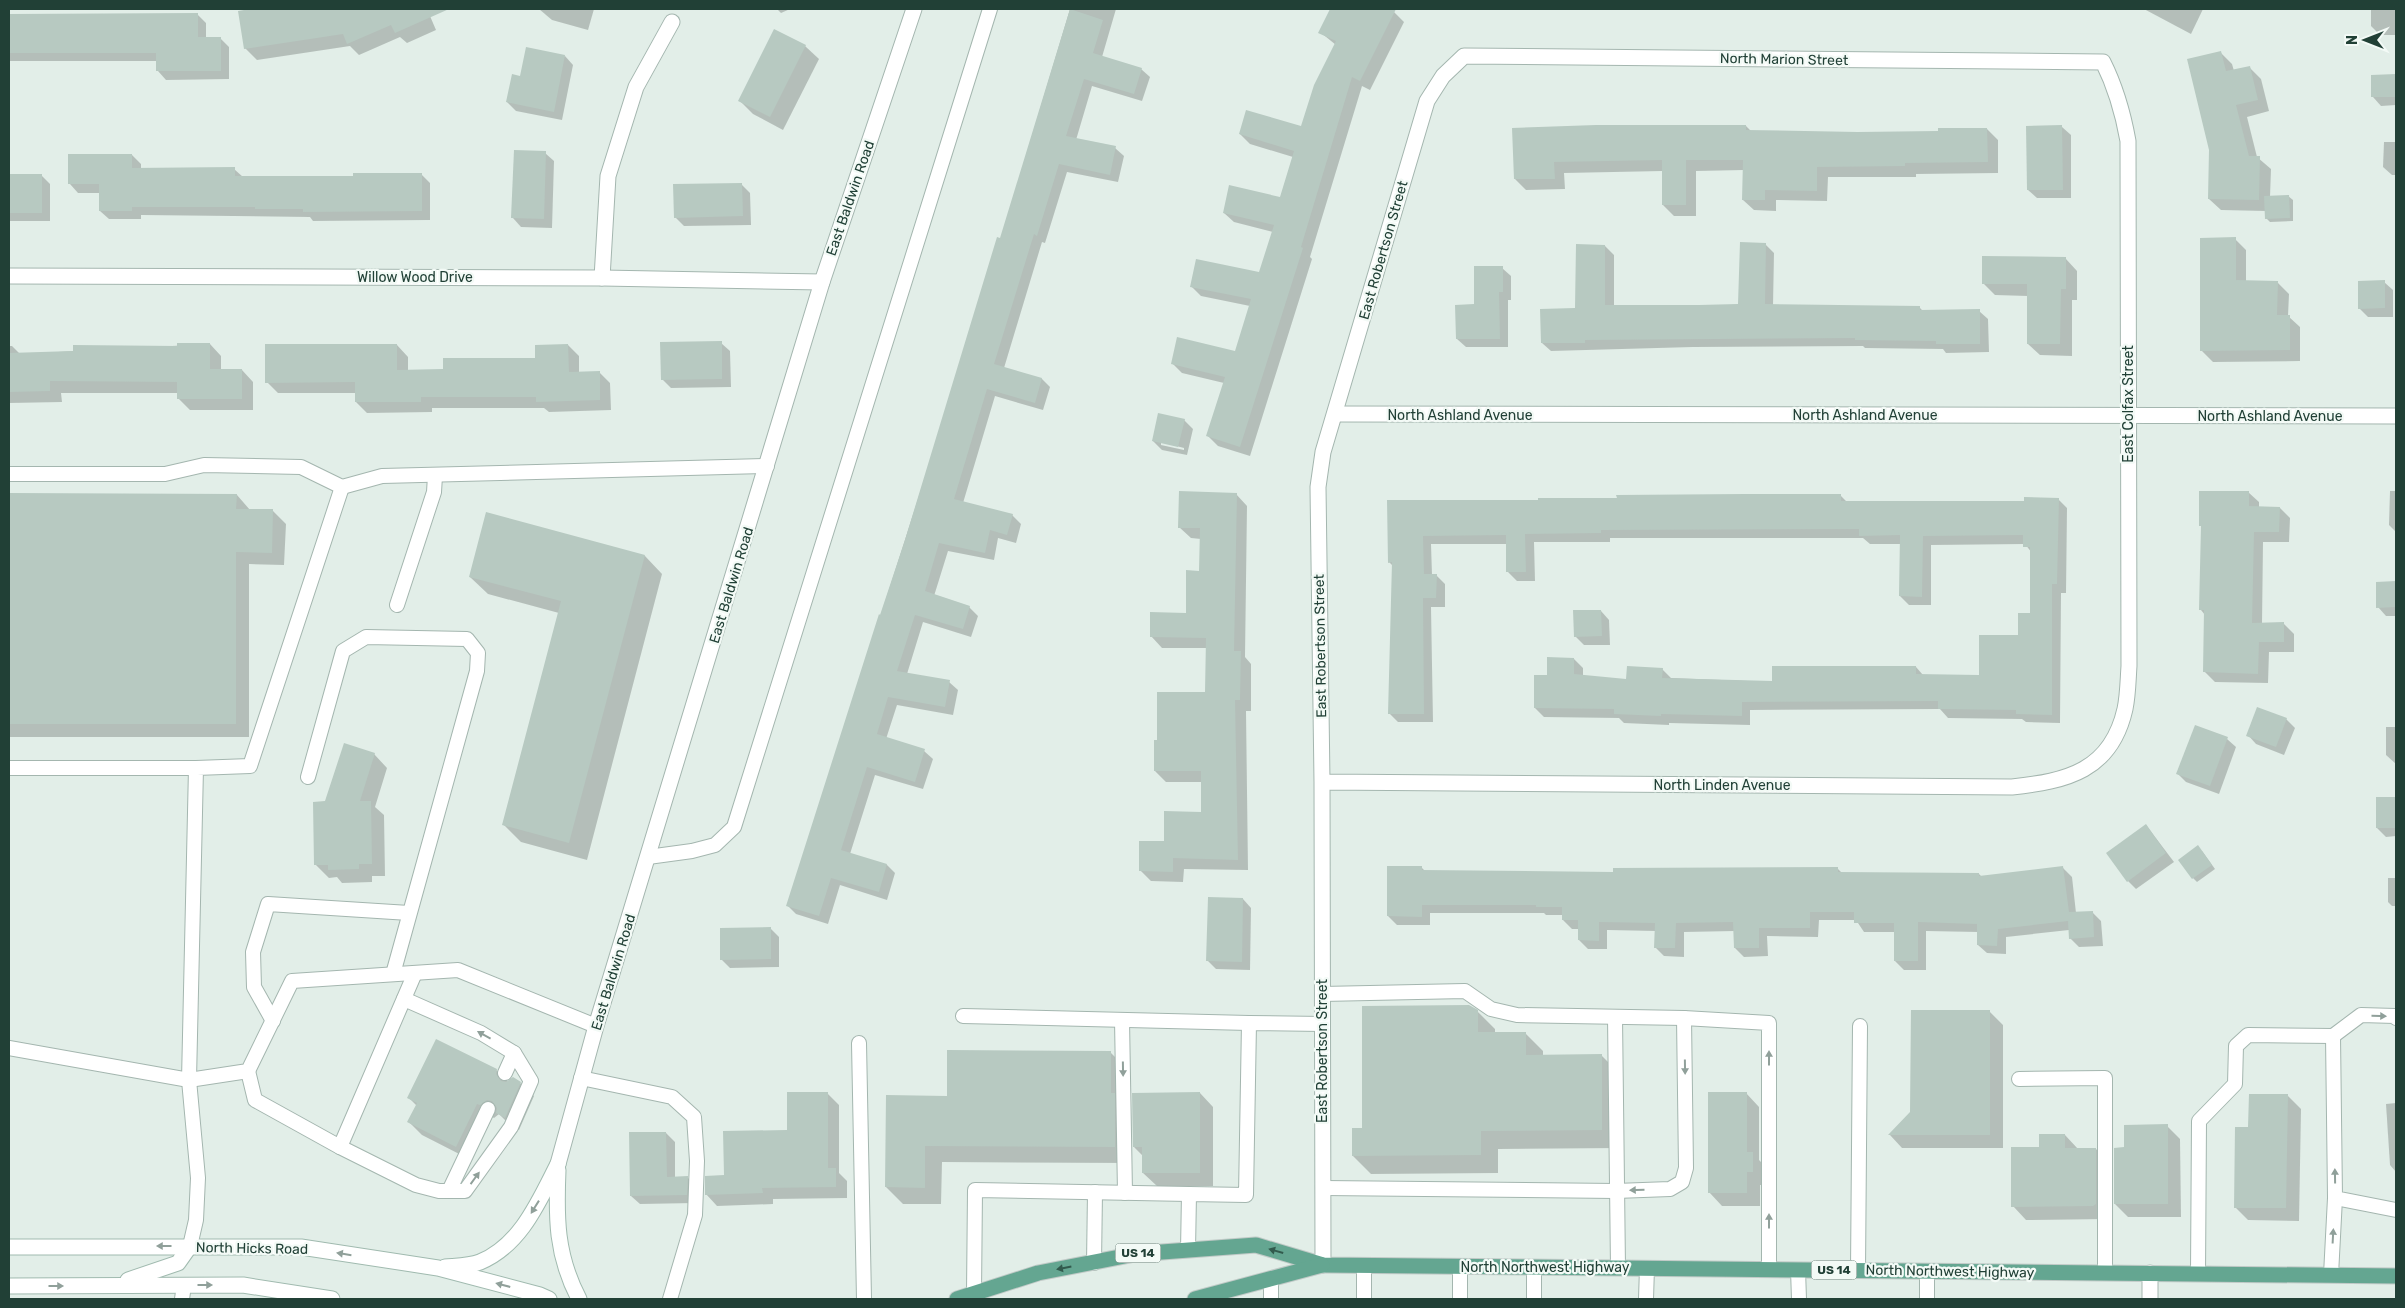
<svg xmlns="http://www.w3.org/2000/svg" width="2405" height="1308" font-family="Rubik,sans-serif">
  <rect width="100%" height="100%" fill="#e2eee8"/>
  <g fill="#0003" fill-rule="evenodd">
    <path d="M259,9H313L317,16L333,9H427L436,30L407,43L400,37L359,55L350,46L257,60L245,48L240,12Z"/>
    <path d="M539,9H594L588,30L552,20Z"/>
    <path d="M777,9H790L781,13Z"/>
    <path d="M1070,9H1116L1102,57L1141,69L1150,77L1142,101L1092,86L1076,140L1115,148L1124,156L1118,182L1067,172L1045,243L1042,242L1004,368L1042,379L1050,387L1043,410L995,396L963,503L1012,515L1021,524L1016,543L998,538L994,560L948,551L934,596L969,607L978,616L971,637L923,622L907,674L949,682L958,690L953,715L897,705L886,739L924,751L933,759L923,789L875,775L850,854L887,865L895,873L887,900L840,885L828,924L796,914L788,906L1001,239Z"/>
    <path d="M1331,9H1386L1394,12L1404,22L1370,90L1362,86L1310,257L1312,259L1250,456L1218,446L1208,436L1224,383L1182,373L1172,363L1236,352L1250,306L1201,296L1191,286L1260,273L1273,232L1234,222L1224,213L1280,199L1293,157L1250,144L1240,134L1302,128L1336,45L1320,32Z"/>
    <path d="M2144,9H2203L2191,34Z"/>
    <path d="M2371,9H2396V35H2380L2371,26Z"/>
    <path d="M197,14L206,23V38H220L229,47V79L166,80L158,71V61H9V15Z"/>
    <path d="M805,46L819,59L783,130L753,114L740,101Z"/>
    <path d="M2220,52L2232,64L2234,71L2249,67L2261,79L2269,111L2247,117L2257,157L2271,169L2270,197L2288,196L2293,200V221L2270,222L2266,218V211L2221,210L2209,199Z"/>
    <path d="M565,56L573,65L562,120L516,111L507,102L521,77Z"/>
    <path d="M2372,76H2396V105L2381,106L2373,97Z"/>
    <path d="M1746,126L1751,131L1858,133L1939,132L1987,129L1998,140V173L1916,174V177H1828L1827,201L1776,200V211L1754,210L1743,200L1744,170L1696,171V216H1674L1663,205V171L1564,173L1565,189L1526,190L1515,179L1514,129Z"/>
    <path d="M2062,127L2071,135V198H2037L2028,190Z"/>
    <path d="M2384,142H2396V175H2392L2383,167Z"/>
    <path d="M545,153L554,161L552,228L521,227L513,218Z"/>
    <path d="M132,155L141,164V169H234L243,177H354L421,174L430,183V220L313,221L310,217L141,215V219H109L100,211V193H78L70,184Z"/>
    <path d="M9,175H41L50,184V221H9Z"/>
    <path d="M741,184L750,193L751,225L684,226L675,217Z"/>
    <path d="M2235,239L2246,250V282L2278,283L2289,294L2288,316L2300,327V361L2213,362L2202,351Z"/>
    <path d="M1765,244L1774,253L1773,306L1920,308L1923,311H1979L1988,319L1989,352L1946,353L1943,349L1865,348L1863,346L1693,347L1551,351L1542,343L1576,309L1605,246L1614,255V306L1739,305Z"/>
    <path d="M2066,259L2077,271V300H2072V356L2040,355L2028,344V296L1995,295L1983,283Z"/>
    <path d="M1502,268L1511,276V300H1508V347H1466L1457,339L1475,306Z"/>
    <path d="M2384,282L2393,290V317H2368L2359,308Z"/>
    <path d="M721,343L730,351L731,387L671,388L662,379Z"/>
    <path d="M210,344L221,356V370H242L253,382V410H190L178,398V393H61L62,402L9,403V346H12L20,354Z"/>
    <path d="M397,345L408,357V371L444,370L536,359L568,345L579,356V373L599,372L610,383L611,410L549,412L544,408H432V412L367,413L356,402V393H278L267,382Z"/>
    <path d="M1184,420L1193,429L1187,455L1162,450L1153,441ZM1161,442L1184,448V450L1161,445Z"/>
    <path d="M2390,491H2396V532L2389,525Z"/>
    <path d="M2248,492L2259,502V507L2280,508L2290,518L2289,542H2263L2262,624H2284L2294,634V652H2269L2268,683L2215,682L2204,671L2205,615L2201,610Z"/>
    <path d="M9,494L237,495L250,510L273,511L286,524L284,565L249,564V737H9Z"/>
    <path d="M1236,494L1247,506L1245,657L1251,664V711H1246L1248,870L1184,869L1183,882L1151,881L1140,870L1203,813V782H1166L1155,771L1159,741L1206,694L1207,648H1162L1151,636L1187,614L1200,572L1201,539L1191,538L1179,527Z"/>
    <path d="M1841,496L1848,503L2025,502L2058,499L2067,508L2066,593H2061L2060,723L2026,722L2022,719L1948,718L1940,709L1750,710V725L1669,723V725L1624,723L1619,718L1544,717L1535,708L1548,676L1574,659L1583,668V676L1628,680L1662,669L1671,678L1773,682L1916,667L1923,675L1980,676L2019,637L2032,614V553L2025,544L1931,545V605H1909L1900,596L1901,544H1870L1863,538H1610V542H1534L1535,581H1517L1508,572L1507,544H1431L1432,575H1436L1445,584V607H1431L1433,722H1398L1389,713L1393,566L1389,562L1388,501L1539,502Z"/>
    <path d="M645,556L662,574L587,860L521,842L503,824L559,613L488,594L470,577Z"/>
    <path d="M2377,583H2396V616H2386L2378,607Z"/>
    <path d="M1601,611L1609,620L1610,645H1584L1575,636Z"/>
    <path d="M2286,719L2295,728L2284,755L2256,744L2248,735Z"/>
    <path d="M2386,727H2396V764L2386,755Z"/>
    <path d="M2227,739L2236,747L2219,794L2186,782L2178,774Z"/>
    <path d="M374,754L387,768L375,807L384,815L385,876H372V882L342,883L337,877L329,878L315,864L326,803Z"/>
    <path d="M2377,798H2396V836L2386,837L2377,828Z"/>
    <path d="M2146,825L2174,862L2136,889L2128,881Z"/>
    <path d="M2202,851L2215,869L2197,882L2193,878Z"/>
    <path d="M1422,868L1426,872L1614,873L1838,869L1842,873L1979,874L1982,877L2063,868L2072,877L2076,913L2092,912L2101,921L2103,946L2079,947L2070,938L2069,930L2006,937V954L1987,953L1978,945V932L1926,931V970H1904L1895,961V932H1864L1856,920H1819L1818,937L1767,936L1768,956L1744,957L1735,948V931L1684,932V957L1664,956L1655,947L1656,931L1607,930V949H1588L1579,940V929H1572L1563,920V915H1546L1544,913H1430V925H1397L1388,916Z"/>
    <path d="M2388,878H2396V906H2392L2388,902Z"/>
    <path d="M1243,899L1251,908L1250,970L1216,969L1208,961Z"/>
    <path d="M770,928L779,937V967L730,968L721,959Z"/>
    <path d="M1477,1011L1495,1029V1033H1525L1543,1051V1056L1601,1055L1619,1073L1620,1148L1498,1149V1173L1371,1174L1353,1156L1364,1130Z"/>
    <path d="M1989,1011L2003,1025V1148H1902L1890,1135L1912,1112Z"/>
    <path d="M1110,1052L1127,1069V1107L1131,1111L1132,1163L942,1162L941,1204H903L886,1187L948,1097Z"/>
    <path d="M496,1070L508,1082L520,1083L534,1096L519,1130L511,1126L499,1114L494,1118L491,1116L469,1159L422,1135L409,1122L417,1106L409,1098Z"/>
    <path d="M827,1093L839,1105V1173L847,1181V1198L773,1199V1204L717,1206L706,1194L726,1176L788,1131Z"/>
    <path d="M1200,1093L1213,1107V1186H1157L1143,1173V1156L1134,1147Z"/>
    <path d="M1746,1093L1759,1107V1160L1766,1167V1185H1760V1206H1722L1709,1192Z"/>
    <path d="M2288,1096L2301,1109L2299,1221L2248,1220L2235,1207L2250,1128Z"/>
    <path d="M2396,1103V1172L2390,1165L2386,1104Z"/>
    <path d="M2167,1126L2180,1139L2181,1217H2128L2115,1204L2125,1149Z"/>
    <path d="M666,1133L675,1142V1178L687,1177L696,1186L695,1203L640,1204L631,1196Z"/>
    <path d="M2065,1135L2078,1149H2096L2109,1162L2107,1219L2026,1220L2013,1206L2040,1149Z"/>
  </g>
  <g fill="#b7c9c1">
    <path d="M250,9H449L395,33L391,25L347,44L343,34L244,49L238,11Z"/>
    <path d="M1070,9L1103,20L1093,53L1142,68L1134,94L1084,79L1066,136L1116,146L1110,175L1059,164L1037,236L1034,234L994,364L1042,378L1035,403L987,389L954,499L1013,514L1007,535L990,530L985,553L939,543L925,591L970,606L963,629L915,615L897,671L950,680L945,707L888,697L877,734L925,749L915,782L867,767L841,850L887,864L879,892L831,878L819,916L786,906L879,614L880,615L905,540L997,237L1000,238Z"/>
    <path d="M1330,9H1396L1360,81L1352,77L1301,247L1303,248L1240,447L1206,436L1225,377L1171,364L1177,337L1235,351L1251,299L1190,287L1196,259L1259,272L1274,225L1223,213L1229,185L1280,197L1294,151L1239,134L1246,110L1301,126L1314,85L1336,41L1318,33Z"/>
    <path d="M198,13V37H221V71H156V53H9V14Z"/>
    <path d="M774,29L806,45L770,117L738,101Z"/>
    <path d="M526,47L565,55L554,112L506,102L512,74L520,76Z"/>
    <path d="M2221,51L2226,71L2250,66L2258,100L2236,105L2249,156H2260L2259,200L2208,199L2209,150L2187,59Z"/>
    <path d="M2396,74V97H2371V75Z"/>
    <path d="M1596,125H1746V130L1858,132L1938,131V128H1987L1988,162L1905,163V166L1817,167V191L1765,190V200H1742L1743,160H1686V205H1662V160L1554,162L1555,179H1514L1512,128Z"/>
    <path d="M2062,125L2063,190H2027L2026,126Z"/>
    <path d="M514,150L546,151L544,219L511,218Z"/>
    <path d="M68,154H132V168L235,167V176H353V173H422V211L303,212V209H255V207H132V211H99V184H68Z"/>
    <rect x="9" y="174" width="33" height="39"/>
    <path d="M742,183L743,216L674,218L673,184Z"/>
    <path d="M2289,195L2290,218L2265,219L2264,196Z"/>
    <path d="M2236,237V280L2278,281L2277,315H2290V350L2200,351V238Z"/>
    <path d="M1740,242L1766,243L1765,304L1920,306V310L1980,309V344H1936V341L1855,340V338L1585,340V343H1541L1540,309L1575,308L1576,244L1605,245V305H1699L1738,304Z"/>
    <path d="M1982,256L2066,257V289H2061L2060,344H2027V284H1982Z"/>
    <path d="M1474,266H1503V292H1499L1500,339H1456L1455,305L1474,304Z"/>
    <path d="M2385,280V308L2358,309V281Z"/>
    <path d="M722,341V379L661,380L660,342Z"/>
    <path d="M177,343H210V369H242V399H177V382L50,381V391L9,392V353L73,351V345L177,346Z"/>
    <path d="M265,344H397V370L443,369V358H535V345L568,344L569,372L600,371V400L536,402V397H421V402H355V382L265,383Z"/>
    <path d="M1158,413L1185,419L1178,447L1152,441Z"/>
    <path d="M1179,491L1237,493L1234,651H1241L1240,700H1235L1238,860L1173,858V872L1139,871V841H1164V811L1201,812V771H1154V740H1157V692H1205L1206,638L1150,637V612L1186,613V570L1199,571L1200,528H1178Z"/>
    <path d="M2199,491H2249V506L2280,507L2279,532H2254L2252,623L2284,622V642H2259L2258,674L2203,672L2204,610H2199L2201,526H2199Z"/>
    <path d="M9,493L237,494L236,509H273L272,553L236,552V724H9Z"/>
    <path d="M1745,494H1841V501H2024V497L2059,498L2057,584H2052V715L2016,714V710L1938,709V701L1742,702V716L1661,714V716L1614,714V709L1534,708V675H1547V657L1574,658V674L1626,679L1627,666L1663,668L1662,678L1772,681V666H1916V674L1979,675V635H2018V613H2030V547H2023V535L1923,536L1922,597L1899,596L1900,535L1859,536V529L1601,530V533L1525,534L1526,572H1506V535L1423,536L1424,574H1437L1436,598H1423L1424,714H1388L1392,562L1388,563L1387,500H1538V498H1617L1616,495Z"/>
    <path d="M486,512L645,555L569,843L502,825L561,601L469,577Z"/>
    <path d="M2396,581V607L2376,608V582Z"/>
    <path d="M1573,610H1601L1602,636L1574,637Z"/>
    <path d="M2257,707L2287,718L2276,747L2246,736Z"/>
    <path d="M2195,725L2228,737L2210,786L2176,774Z"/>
    <path d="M344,743L375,753L360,801H371L372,864H359V869L328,870V865H314L313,802L325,801Z"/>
    <rect x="2376" y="797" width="20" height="31"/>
    <path d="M2146,824L2166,853L2127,882L2106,853Z"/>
    <path d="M2198,845L2212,865L2192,879L2178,860Z"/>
    <path d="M1387,866H1422V870L1613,872V868L1838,867V872L1979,873V876L2063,866L2069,912L2093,911L2094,937L2069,939L2068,921L1998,929L1997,946L1977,945V924L1918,922V961H1894V923H1854V912H1810V928H1759V948H1734L1733,922L1676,923L1675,948H1654L1655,923L1599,922V941L1578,940V920H1562V907H1536V905H1422V917L1387,916Z"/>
    <path d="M1208,897L1243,898L1242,962L1206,961Z"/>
    <path d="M771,927V959L720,960V928Z"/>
    <path d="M1469,1005L1478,1010V1032H1526V1055L1602,1054V1130L1481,1131V1155L1352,1156V1128H1362V1006Z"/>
    <path d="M1911,1010H1990V1135H1888L1910,1112Z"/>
    <path d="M436,1039L497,1069L496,1074L501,1081L506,1082L513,1077L521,1082L505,1118L496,1113L497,1108L492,1101L487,1100L480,1105L477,1104L456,1147L407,1122L417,1103L407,1098Z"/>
    <path d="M947,1050L1111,1051V1093H1115V1147L925,1146V1188L885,1187L886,1095L947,1096Z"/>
    <path d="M787,1092H828V1168H836V1187L762,1188L763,1193L705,1195V1176L724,1175L723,1131L787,1130Z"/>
    <path d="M1200,1092V1173H1142V1147H1133L1132,1093Z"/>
    <path d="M1708,1092H1747V1152H1753V1172H1747V1193H1708Z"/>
    <path d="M2249,1094H2288L2286,1208H2234L2235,1127H2248Z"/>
    <path d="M2168,1124V1204H2114V1148L2124,1147V1125Z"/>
    <path d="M629,1132H666L667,1177L688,1176L687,1195L630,1196Z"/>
    <path d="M2039,1134H2065V1148H2096V1204L2093,1206L2011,1207V1147H2039Z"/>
  </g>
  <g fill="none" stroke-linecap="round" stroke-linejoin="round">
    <g stroke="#a4b6af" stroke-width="16">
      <g id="service">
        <path d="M9,474H165L204,465L301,467L342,487L382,476L767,466"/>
        <path d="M397,605L434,492L435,476"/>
        <path d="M9,768H196"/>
        <path d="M308,777L343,651L366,637L467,639L478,653L477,671L393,974"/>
        <path d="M648,857L692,851L715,845L734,827L990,9"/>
        <path d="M1322,994L1465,991L1491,1009L1517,1015L1684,1018L1769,1023V1269"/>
        <path d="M963,1016L1249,1023"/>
        <path d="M1615,1017L1618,1268"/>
        <path d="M1122,1020L1125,1193"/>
        <path d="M273,1021L254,987L253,952L268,904L409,913"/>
        <path d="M2333,1036L2335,1198L2396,1210"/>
        <path d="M859,1043L864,1299"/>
        <path d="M9,1048L189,1080L248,1071L292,981L458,970L596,1026"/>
        <path d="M248,1071L255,1100L340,1147L415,973"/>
        <path d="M505,1073L514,1053"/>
        <path d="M581,1078L672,1097L694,1117L697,1161L695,1215L670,1299"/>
        <path d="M2019,1079L2105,1078V1272"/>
        <path d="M340,1147L416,1185L439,1191H465L511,1127L531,1081L514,1053L481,1033L404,999"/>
        <path d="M1323,1188L1616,1191L1670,1189L1682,1182L1686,1168L1684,1018"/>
        <path d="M449,1191L488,1109"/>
        <path d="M190,1246L196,1220L198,1178L189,1080L196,768L250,766L342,487"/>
        <path d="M1188,1250L1189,1194L1246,1195L1249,1023L1323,1024"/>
        <path d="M1094,1263L1095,1192"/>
        <path d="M1364,1266V1299"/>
        <path d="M1460,1267V1299"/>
        <path d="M1798,1270L1799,1299"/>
        <path d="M1858,1270L1860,1026"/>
        <path d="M1927,1271V1299"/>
        <path d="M2198,1274L2199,1121L2235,1084L2236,1046L2248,1035L2333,1036L2361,1015L2395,1016L2396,1018"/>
        <path d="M2331,1275L2335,1198"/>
        <path d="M1271,1279V1299"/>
        <path d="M974,1293L975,1190L1189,1194"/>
        <path d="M182,1299L184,1285"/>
        <path d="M1534,1299V1267"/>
        <path d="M1646,1299L1647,1268"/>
      </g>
    </g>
    <g stroke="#a4b6af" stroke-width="17">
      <g id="minor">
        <path d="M9,276L602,278L822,282"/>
        <path d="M602,278L608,176L636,87L672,22"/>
        <path d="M1335,414L2396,416"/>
        <path d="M1322,782L2012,787C2067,781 2111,771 2125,709C2128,695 2128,680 2129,666L2128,141C2123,113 2116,88 2103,62L1464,56L1443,76L1427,101L1323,452L1318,487L1322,782L1323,1265"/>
        <path d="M558,1164L596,1026L822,282L914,9"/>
      </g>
    </g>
    <g stroke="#a4b6af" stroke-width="17">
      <path id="tertiary" d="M2150,1273V1299"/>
    </g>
    <g stroke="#a0baaf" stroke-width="17">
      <g id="secondary">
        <path d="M558,1170C556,1218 556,1255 579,1299"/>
        <path d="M9,1247H301L438,1268L540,1295L549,1299"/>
        <path d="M445,1267C456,1266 470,1266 480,1262C521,1245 539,1201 558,1164"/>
        <path d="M128,1280L178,1263L190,1246"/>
        <path d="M9,1286L243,1285L332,1299"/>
      </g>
    </g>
    <g stroke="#c1cac7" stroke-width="17">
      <g id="primary">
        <path d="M957,1299L1038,1273L1135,1254L1256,1245L1323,1265L2396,1276"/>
        <path d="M1195,1299L1322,1265"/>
      </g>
    </g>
    <use href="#service" stroke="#fff" stroke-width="14"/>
    <use href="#minor" stroke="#fff" stroke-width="15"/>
    <use href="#tertiary" stroke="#fff" stroke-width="15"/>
    <use href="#secondary" stroke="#fff" stroke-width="15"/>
    <use href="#primary" stroke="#64a691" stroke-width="15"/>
  </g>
  <defs><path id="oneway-solid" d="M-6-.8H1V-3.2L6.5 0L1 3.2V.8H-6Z" transform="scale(1.25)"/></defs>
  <g fill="#90a09a">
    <use href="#oneway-solid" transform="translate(2379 1016) rotate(1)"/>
    <use href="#oneway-solid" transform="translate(484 1035) rotate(-151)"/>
    <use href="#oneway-solid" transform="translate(1769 1058) rotate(-90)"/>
    <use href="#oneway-solid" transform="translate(1685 1067) rotate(89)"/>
    <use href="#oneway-solid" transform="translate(1123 1069) rotate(89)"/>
    <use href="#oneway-solid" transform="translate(2335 1176) rotate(-91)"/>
    <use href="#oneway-solid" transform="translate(475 1178) rotate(-54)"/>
    <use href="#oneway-solid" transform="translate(1637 1190) rotate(178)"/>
    <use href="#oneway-solid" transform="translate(535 1207) rotate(122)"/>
    <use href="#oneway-solid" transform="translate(1769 1221) rotate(-90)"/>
    <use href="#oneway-solid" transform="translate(2333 1236) rotate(-87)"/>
    <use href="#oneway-solid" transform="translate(164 1246) rotate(180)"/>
    <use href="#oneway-solid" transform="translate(344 1254) rotate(-171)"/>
    <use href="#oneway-solid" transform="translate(205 1285)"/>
    <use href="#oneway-solid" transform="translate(503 1285) rotate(-165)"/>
    <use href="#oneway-solid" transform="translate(56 1286)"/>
  </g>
  <g fill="#325a4d">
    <use href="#oneway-solid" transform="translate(1276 1251) rotate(-164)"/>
    <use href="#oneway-solid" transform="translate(1064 1268) rotate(169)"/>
  </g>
  <g text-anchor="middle" stroke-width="4.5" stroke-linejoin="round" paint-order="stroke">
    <g fill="#f3faf6" stroke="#607870" stroke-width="1">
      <rect x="1115.5" y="1243.5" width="45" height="19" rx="4"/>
      <rect x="1811.5" y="1260.5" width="45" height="19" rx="4"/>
    </g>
    <g font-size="12" font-weight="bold" fill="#214036">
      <text x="1138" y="1257">US 14</text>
      <text x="1834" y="1274">US 14</text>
    </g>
    <g font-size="14" fill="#214036" stroke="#f3faf6">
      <text transform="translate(1784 59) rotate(1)" y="5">North Marion Street</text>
      <text transform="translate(850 198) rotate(-71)" y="5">East Baldwin Road</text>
      <text transform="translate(1383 250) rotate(-74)" y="5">East Robertson Street</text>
      <text x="415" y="282">Willow Wood Drive</text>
      <text transform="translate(2128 404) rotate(-90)" y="5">East Colfax Street</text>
      <text x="1460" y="420">North Ashland Avenue</text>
      <text x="1865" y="420">North Ashland Avenue</text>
      <text x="2270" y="421">North Ashland Avenue</text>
      <text transform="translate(731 585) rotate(-73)" y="5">East Baldwin Road</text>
      <text transform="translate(1320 646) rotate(-91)" y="5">East Robertson Street</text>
      <text x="1722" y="790">North Linden Avenue</text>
      <text transform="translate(613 972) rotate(-73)" y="5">East Baldwin Road</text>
      <text transform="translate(1322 1051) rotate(-90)" y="5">East Robertson Street</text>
      <text transform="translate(252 1248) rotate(1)" y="5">North Hicks Road</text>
      <text x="1545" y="1272">North Northwest Highway</text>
      <text transform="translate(1950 1271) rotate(1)" y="5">North Northwest Highway</text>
    </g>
  </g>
  <rect width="2405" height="1308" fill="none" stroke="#214036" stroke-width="20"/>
  <g transform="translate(2365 40) rotate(270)" stroke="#f3faf6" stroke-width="4" paint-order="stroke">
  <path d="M0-4L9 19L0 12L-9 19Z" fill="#214036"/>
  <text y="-8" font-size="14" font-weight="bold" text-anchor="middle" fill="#214036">N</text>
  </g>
</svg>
